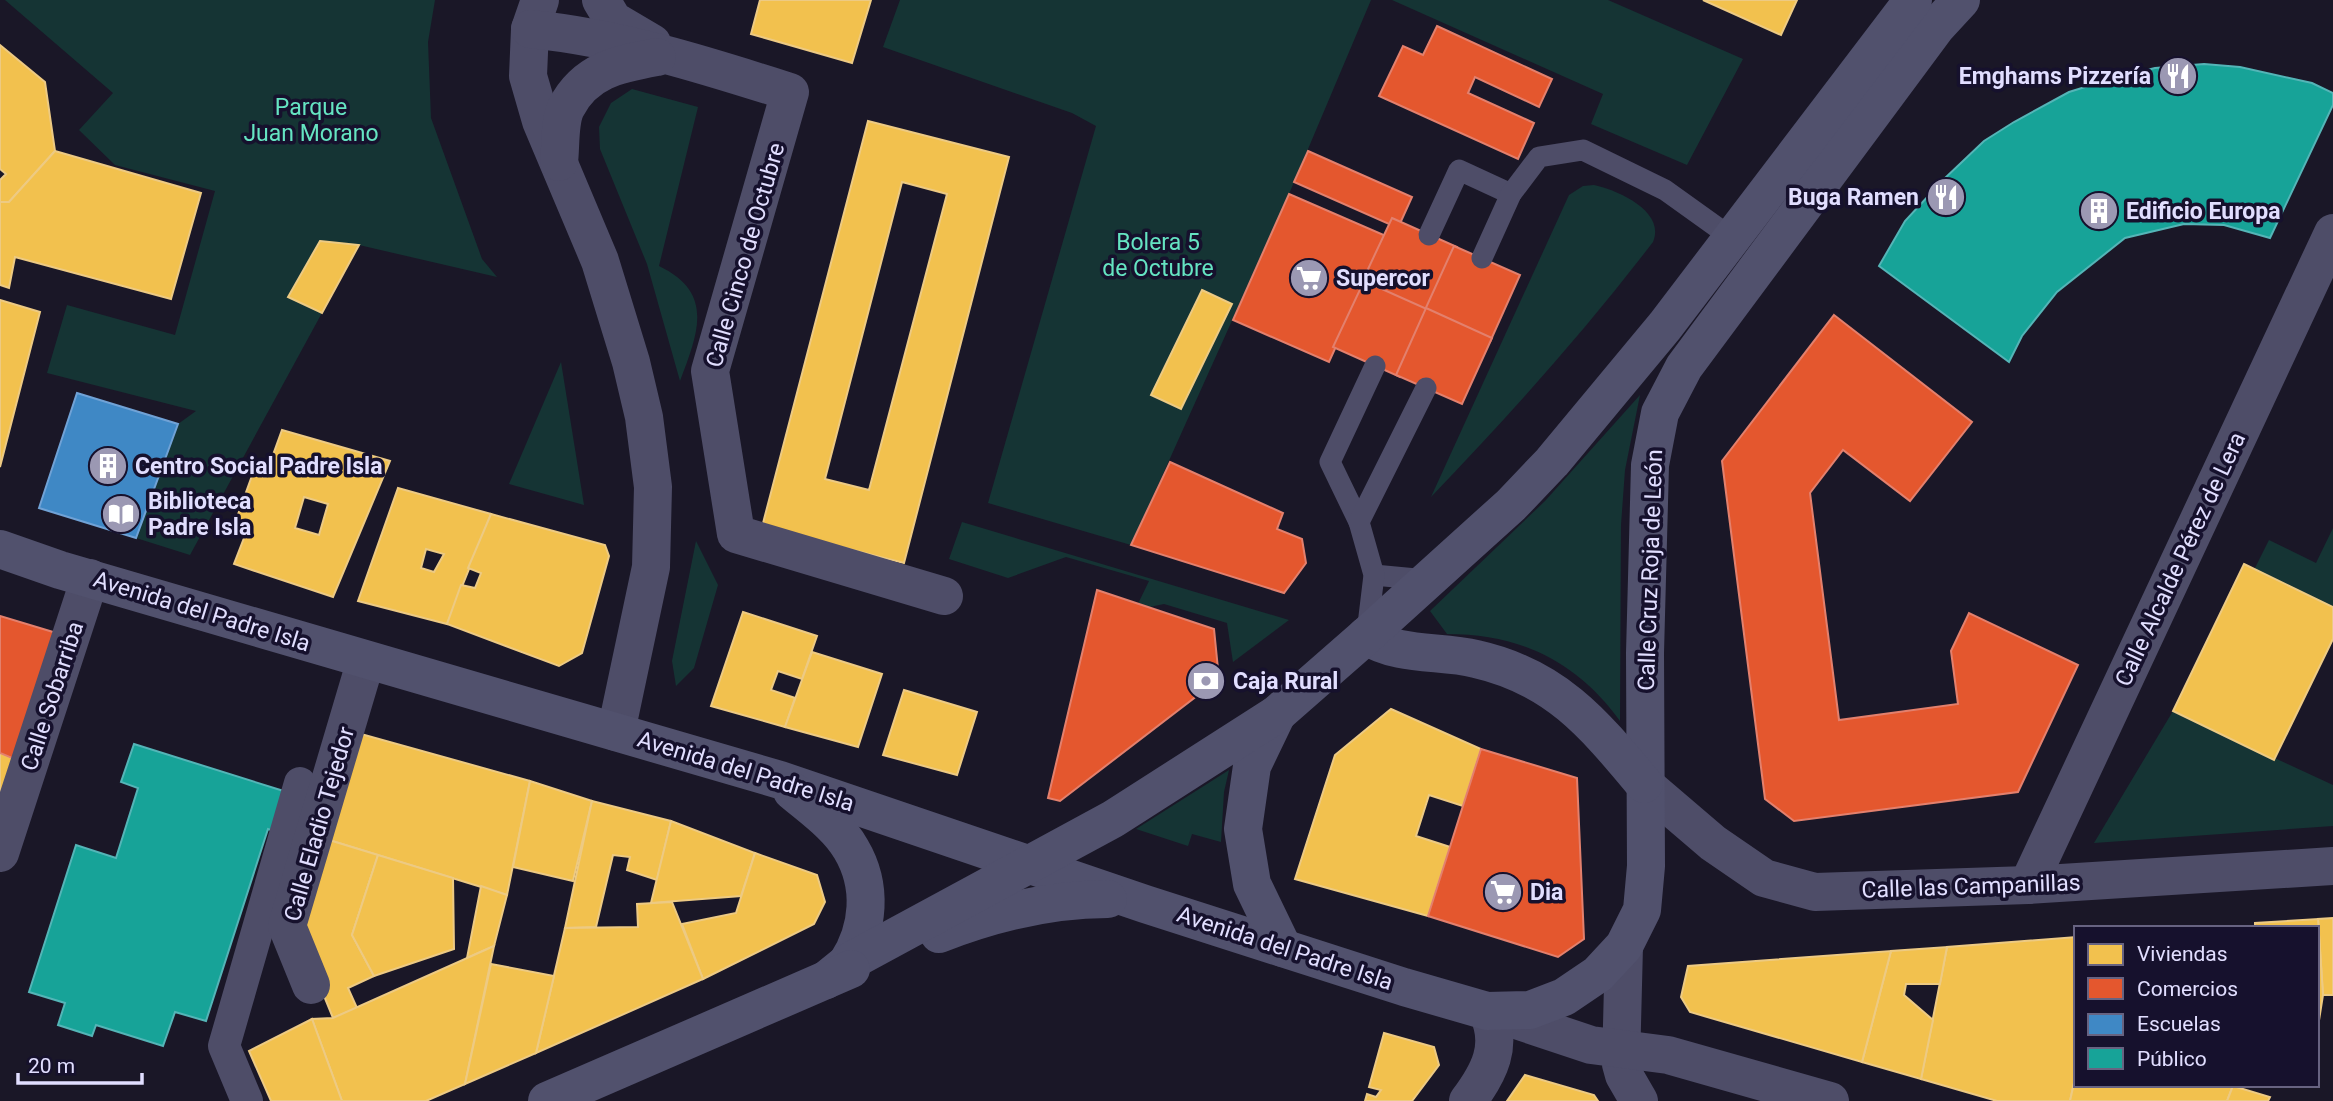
<svg xmlns="http://www.w3.org/2000/svg" width="2333" height="1101" font-family="Roboto,sans-serif">
  <rect width="100%" height="100%" fill="#1a1727"/>
  <g fill="#153434">
    <path d="M5,0H435L428,42L431,118L482,259L497,277L359,245L190,555L136,538L178,424L196,411L47,373L67,305L175,335L215,191L115,165L79,130L113,93Z"/>
    <path d="M900,0H1371L1289,194L1131,545L988,503L1096,126L1072,113L883,47Z"/>
    <path d="M1392,0H1608L1743,59L1687,165L1591,124L1603,94Z"/>
    <path d="M632,89L698,107L659,266C715,293 698,333 680,381L647,264L600,149L599,127L611,103Z"/>
    <path d="M1594,185C1617,190 1666,211 1653,242C1584,332 1510,415 1431,497L1569,195L1583,186Z"/>
    <path d="M561,362L584,505L509,484Z"/>
    <path d="M1640,395L1625,470L1621,525L1620,721C1577,662 1521,634 1447,634L1430,611L1545,501Z"/>
    <path d="M962,522L1289,620L1233,662L1227,623L1164,604L1135,610L1149,581L1066,557L1008,578L949,559Z"/>
    <path d="M2333,528V607L2254,570L2269,540L2316,563Z"/>
    <path d="M696,541L718,585L694,668L676,686L672,661Z"/>
    <path d="M2173,711L2333,785V826L2094,843Z"/>
    <path d="M1229,770L1224,792L1221,842L1192,834L1188,846L1136,829Z"/>
  </g>
  <g fill="#f2c14e" stroke="#edca83" stroke-width="2" fill-rule="evenodd">
    <path d="M760,0H871L852,63L751,34Z"/>
    <path d="M1703,0H1797L1781,35Z"/>
    <path d="M0,45L45,82L55,151L9,202H0V180L6,174L0,169Z"/>
    <path d="M868,121L1009,157L904,563L762,527ZM902,182L947,194L869,490L825,479Z"/>
    <path d="M55,151L201,193L171,299L15,257L9,288L0,285V202H9Z"/>
    <path d="M320,241L359,245L322,313L288,297Z"/>
    <path d="M1202,290L1232,304L1181,409L1151,395Z"/>
    <path d="M0,300L40,312L0,467Z"/>
    <path d="M282,430L390,461L333,597L234,564L249,525L236,520L253,473L265,477ZM304,497L328,504L319,535L295,528Z"/>
    <path d="M398,488L491,514L447,624L358,601ZM426,549L444,554L434,572L421,568Z"/>
    <path d="M491,514L605,545L609,556L582,653L559,666L447,624L461,585L475,588L481,573L468,568Z"/>
    <path d="M2244,564L2333,607V639L2274,760L2173,711Z"/>
    <path d="M743,612L817,636L802,679L778,671L771,690L795,698L785,727L711,706Z"/>
    <path d="M812,652L882,674L858,747L785,727Z"/>
    <path d="M904,690L977,712L957,775L883,755Z"/>
    <path d="M1391,709L1481,749L1463,806L1429,795L1416,836L1450,847L1428,916L1295,879L1335,755Z"/>
    <path d="M361,734L530,781L507,895L329,840Z"/>
    <path d="M0,753L24,763L0,829Z"/>
    <path d="M530,781L592,801L573,881L513,867Z"/>
    <path d="M592,801L671,821L657,880L627,870L630,857L613,855L596,927L565,928Z"/>
    <path d="M671,821L755,853L741,896L651,903Z"/>
    <path d="M329,840L378,855L352,935L374,976L348,988L357,1008L333,1018L300,937Z"/>
    <path d="M755,853L817,875L825,902L814,924L703,979L682,924L736,913Z"/>
    <path d="M378,855L453,878L454,949L374,976L352,935Z"/>
    <path d="M481,886L507,895L494,946L467,958Z"/>
    <path d="M672,902L703,979L536,1053L565,928L638,927L637,904Z"/>
    <path d="M2333,918V995H2323L2318,919Z"/>
    <path d="M2318,919L2323,995L2317,1033V928H2255V923Z"/>
    <path d="M2076,937V1074L2070,1101H1997L1921,1079L1947,947Z"/>
    <path d="M494,946L465,1084L426,1101H342L312,1019L333,1018Z"/>
    <path d="M1947,947L1940,984H1906L1904,995L1933,1020L1921,1079L1862,1062L1891,951Z"/>
    <path d="M1891,951L1862,1062L1690,1012L1681,997L1688,966Z"/>
    <path d="M491,964L554,976L536,1053L465,1084Z"/>
    <path d="M312,1019L342,1101H271L249,1051Z"/>
    <path d="M1384,1033L1434,1047L1439,1065L1412,1101H1365L1367,1094L1376,1097L1381,1090L1369,1087Z"/>
    <path d="M2076,1074V1085H2233L2227,1101H2070Z"/>
    <path d="M1525,1075L1594,1095L1598,1101H1507Z"/>
    <path d="M2233,1086L2270,1097L2268,1101H2227Z"/>
  </g>
  <g fill="#e4572e" stroke="#e3806d" stroke-width="2">
    <path d="M1437,26L1552,79L1539,107L1475,77L1468,93L1534,123L1518,159L1379,96L1403,46L1423,55Z"/>
    <path d="M1308,151L1412,197L1398,228L1294,182Z"/>
    <path d="M1289,194L1386,236L1329,362L1233,320Z"/>
    <path d="M1392,218L1457,247L1428,314L1361,284Z"/>
    <path d="M1454,246L1520,275L1490,342L1424,312Z"/>
    <path d="M1364,281L1429,310L1400,377L1333,347Z"/>
    <path d="M1426,308L1492,338L1462,404L1396,375Z"/>
    <path d="M1834,315L1972,422L1910,501L1843,450L1810,493L1839,720L1958,704L1951,651L1969,613L2078,665L2018,792L1794,821L1765,799L1722,461Z"/>
    <path d="M1170,462L1283,513L1277,529L1302,539L1306,563L1284,593L1131,545Z"/>
    <path d="M1097,590L1214,629L1219,679L1060,801L1048,798Z"/>
    <path d="M0,616L63,635L24,763L0,753Z"/>
    <path d="M1481,749L1577,778L1584,939L1558,957L1428,916Z"/>
  </g>
  <path fill="#3f88c5" stroke="#70a2d6" stroke-width="2" d="M77,393L178,424L136,538L39,508Z"/>
  <g fill="#17a398" stroke="#54b5b7" stroke-width="2">
    <path d="M2204,64L2240,67L2312,83L2333,93V105L2270,238L2224,225L2184,224L2125,238L2057,292L2022,336L2009,362L1879,266L1905,221L1943,180L1984,141L2014,122L2069,92L2111,79L2155,68Z"/>
    <path d="M134,744L290,793L277,832L268,829L206,1021L175,1012L163,1046L96,1025L92,1036L58,1025L65,1003L29,992L76,845L116,858L138,788L121,782Z"/>
  </g>
  <g fill="none" stroke-linecap="round" stroke-linejoin="round">
    <g stroke="#4e4d68" stroke-width="21">
      <path d="M1429,235L1459,170L1511,194"/>
      <path d="M1482,258L1511,194L1539,157L1583,150L1665,190L1732,238"/>
      <path d="M1359,522L1330,462L1375,366"/>
      <path d="M1374,575L1427,580"/>
      <path d="M1367,633L1374,575L1359,522L1426,388"/>
    </g>
    <path stroke="#4e4d68" stroke-width="32" d="M247,1101L224,1046L300,783"/>
    <g stroke="#4e4d68" stroke-width="38">
      <path d="M540,0L530,29L528,76L541,121L600,261L631,362L644,417L653,487L651,567L616,732"/>
      <path d="M601,0L613,20L652,43"/>
      <path d="M530,29C620,38 705,65 790,92L710,371L736,534L944,596"/>
      <path d="M559,162C561,147 559,122 566,108C585,70 619,64 657,57"/>
      <path d="M1644,784L1713,843L1764,878L1815,892L2028,885L2333,866"/>
      <path d="M0,853L90,578"/>
      <path d="M2028,885L2333,233"/>
      <path d="M1624,946L1621,1064L1624,1075L1639,1101"/>
      <path d="M311,985L287,926L366,660"/>
      <path d="M1489,1011L1591,1045L1668,1055L1830,1101"/>
      <path d="M1468,1101C1489,1073 1504,1045 1487,1011"/>
    </g>
    <g stroke="#51516d" stroke-width="38">
      <path d="M0,549L60,570L780,780L1145,904L1404,987L1487,1011L1530,1010L1564,997L1598,974L1624,946L1642,910L1646,866L1645,653L1650,465L1660,413L1684,367L1937,26L1961,0"/>
      <path d="M1366,636C1400,657 1439,650 1476,659C1556,677 1594,724 1644,784"/>
      <path d="M1277,714L1252,766L1243,829L1252,884L1283,948"/>
      <path d="M792,791C812,808 838,826 851,849C873,886 869,929 847,963"/>
      <path d="M939,934C993,913 1050,899 1108,899"/>
      <path d="M826,980L847,963L1113,819L1277,714L1366,636L1511,505L1552,462L1665,326L1913,0"/>
      <path d="M547,1101L851,969"/>
    </g>
  </g>
  <defs>
    <g id="restaurant-disc" transform="scale(2.0125)"><circle r="9.5" fill="#9b98b3" stroke="#16112d"/><path d="M-5-6h1v4h1v-4h1v4h1v-4h1v5L-1.5 .5V6h-2V.5L-5-1ZM5-6V6H3V1.5H1.5Q1.5-4 5-6Z" fill="#fff"/></g>
    <g id="building-disc" transform="scale(2.0125)"><circle r="9.5" fill="#9b98b3" stroke="#16112d"/><path d="M-4-6H4V6H1V3H-1V6H-4ZM-2.5-4.3h1.7v1.8h-1.7ZM.8-4.3h1.7v1.8H.8ZM-2.5-1h1.7V.8h-1.7ZM.8-1h1.7V.8H.8Z" fill="#fff"/></g>
    <g id="supermarket-disc" transform="scale(2.0125)"><circle r="9.5" fill="#9b98b3" stroke="#16112d"/><path d="M-6-5.5h2.5l.6 2H6L4.5 2H-2.5L-4.4-4H-6ZM-1.5 3.2a1.3 1.3 0 1 0 .1 0ZM3 3.2a1.3 1.3 0 1 0 .1 0Z" fill="#fff"/></g>
    <g id="library-disc" transform="scale(2.0125)"><circle r="9.5" fill="#9b98b3" stroke="#16112d"/><path d="M-6-4Q-3-5.5-.7-3.5V5Q-3 3-6 4ZM6-4Q3-5.5 .7-3.5V5Q3 3 6 4Z" fill="#fff"/></g>
    <g id="bank-disc" transform="scale(2.0125)"><circle r="9.5" fill="#9b98b3" stroke="#16112d"/><path d="M-6-4H6V4H-6ZM0-2.3a2.3 2.3 0 1 0 0 4.6a2.3 2.3 0 1 0 0-4.6Z" fill="#fff"/></g>
  </defs>
  <g fill-rule="evenodd">
    <use href="#restaurant-disc" x="2178" y="76"/>
    <use href="#restaurant-disc" x="1946" y="197"/>
    <use href="#building-disc" x="2099" y="211"/>
    <use href="#supermarket-disc" x="1309" y="278"/>
    <use href="#building-disc" x="108" y="466"/>
    <use href="#library-disc" x="121" y="514"/>
    <use href="#bank-disc" x="1206" y="681"/>
    <use href="#supermarket-disc" x="1503" y="892"/>
  </g>
  <g text-anchor="middle" stroke-width="7" stroke-linejoin="round" paint-order="stroke">
    <g font-size="23" font-weight="bold" fill="#e1deff" stroke="#16112d" text-anchor="start">
      <text x="2151" y="84" text-anchor="end">Emghams Pizzería</text>
      <text x="1919" y="205" text-anchor="end">Buga Ramen</text>
      <text x="2126" y="219">Edificio Europa</text>
      <text x="1336" y="286">Supercor</text>
      <text x="135" y="474">Centro Social Padre Isla</text>
      <text x="148" y="509">Biblioteca<tspan x="148" dy="26">Padre Isla</tspan></text>
      <text x="1233" y="689">Caja Rural</text>
      <text x="1530" y="900">Dia</text>
    </g>
    <g font-size="23" fill="#65e4c2" stroke="#16112d">
      <text x="311" y="115">Parque<tspan x="311" dy="26">Juan Morano</tspan></text>
      <text x="1158" y="250">Bolera 5<tspan x="1158" dy="26">de Octubre</tspan></text>
    </g>
    <g font-size="23" fill="#e1deff" stroke="#16112d">
      <text transform="translate(745 255) rotate(-74)" y="8">Calle Cinco de Octubre</text>
      <text transform="translate(2180 559) rotate(-65)" y="8">Calle Alcalde Pérez de Lera</text>
      <text transform="translate(1650 570) rotate(-88)" y="8">Calle Cruz Roja de León</text>
      <text transform="translate(202 611) rotate(17)" y="8">Avenida del Padre Isla</text>
      <text transform="translate(52 696) rotate(-72)" y="8">Calle Sobarriba</text>
      <text transform="translate(746 771) rotate(17)" y="8">Avenida del Padre Isla</text>
      <text transform="translate(319 824) rotate(-74)" y="8">Calle Eladio Tejedor</text>
      <text transform="translate(1971 886) rotate(-2)" y="8">Calle las Campanillas</text>
      <text transform="translate(1285 948) rotate(18)" y="8">Avenida del Padre Isla</text>
    </g>
  </g>
  <rect x="2074" y="926" width="245" height="161" fill="#16112d" stroke="#676381" stroke-width="2"/>
  <rect x="2088" y="944" width="35" height="21" fill="#f2c14e" stroke="#676381" stroke-width="2"/>
  <text x="2137" y="961" font-size="21" fill="#e1deff">Viviendas</text>
  <rect x="2088" y="978" width="35" height="21" fill="#e4572e" stroke="#676381" stroke-width="2"/>
  <text x="2137" y="996" font-size="21" fill="#e1deff">Comercios</text>
  <rect x="2088" y="1014" width="35" height="21" fill="#3f88c5" stroke="#676381" stroke-width="2"/>
  <text x="2137" y="1031" font-size="21" fill="#e1deff">Escuelas</text>
  <rect x="2088" y="1048" width="35" height="21" fill="#17a398" stroke="#676381" stroke-width="2"/>
  <text x="2137" y="1066" font-size="21" fill="#e1deff">Público</text>
  <path d="M18 1073v10h124v-10" fill="none" stroke="#e1deff" stroke-width="3.5"/>
  <text x="28" y="1073" font-size="21" fill="#e1deff" stroke="#16112d" stroke-width="5" paint-order="stroke">20 m</text>
</svg>
